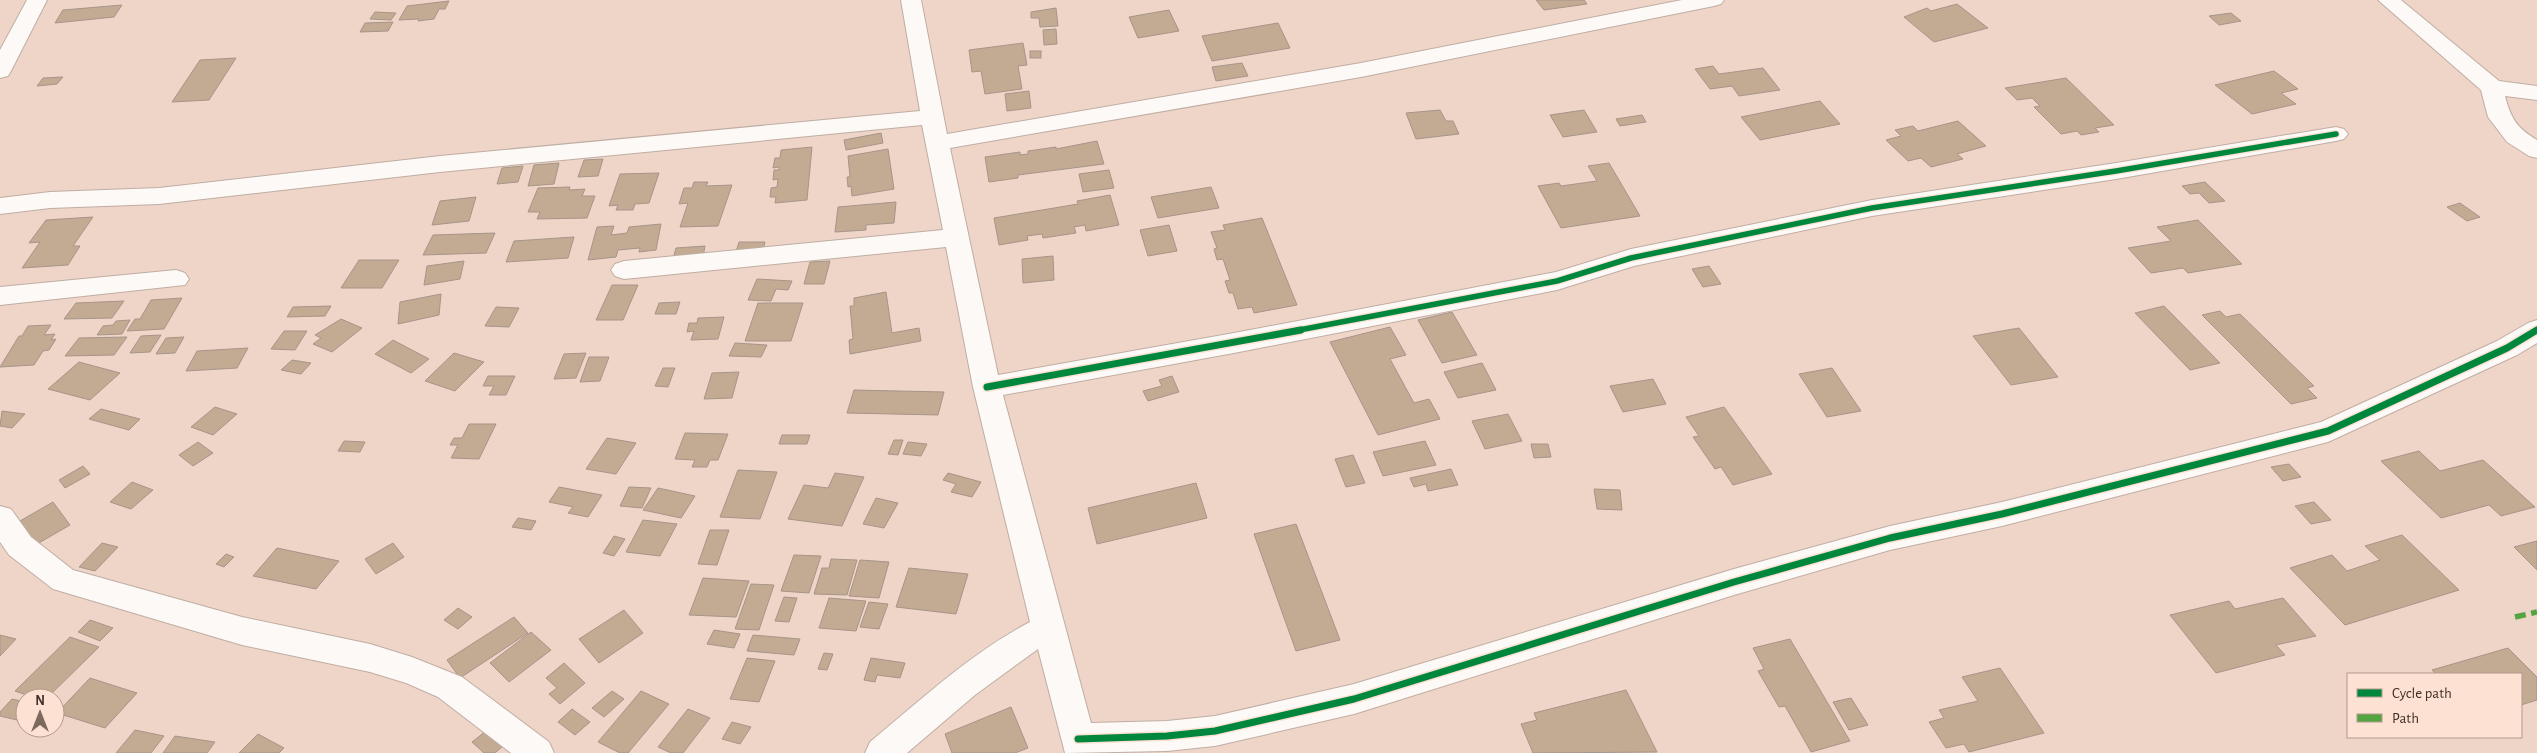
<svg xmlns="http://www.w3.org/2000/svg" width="2537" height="753" font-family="'Alegreya Sans',sans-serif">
  <rect width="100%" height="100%" fill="#eed5c8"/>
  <g fill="#c3aa93" stroke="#a69589">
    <path d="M1536,0H1584L1587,4L1544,10Z"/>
    <path d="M449,1L445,9H439L434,19L418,21L419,19L399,20L407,6Z"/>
    <path d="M1957,4L1988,28L1934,42L1904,17L1927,8L1931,11Z"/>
    <path d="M122,5L114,17L55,23L63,10Z"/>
    <path d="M1056,8L1058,26L1040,27L1039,18H1031V12Z"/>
    <path d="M1169,10L1179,31L1138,38L1129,17Z"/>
    <path d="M375,12L396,13L391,20L370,19Z"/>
    <path d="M2231,13L2241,21L2219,25L2209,16Z"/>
    <path d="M393,22L388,31L360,32L365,23Z"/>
    <path d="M1278,23L1290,48L1212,61L1202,36Z"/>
    <path d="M1056,29L1057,44L1044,45L1043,30Z"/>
    <path d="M1023,43L1027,65L1018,66L1022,89L985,94L981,71L972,72L969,50Z"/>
    <rect x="1030" y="51" width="11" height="7"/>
    <path d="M236,58L209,100L172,102L200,60Z"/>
    <path d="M1242,63L1248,76L1216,81L1212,67Z"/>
    <path d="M1713,66L1719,74L1763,68L1780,90L1739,96L1732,86L1710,89L1695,69Z"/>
    <path d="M2274,71L2298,89L2281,93L2296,104L2252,114L2215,85Z"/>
    <path d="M63,77L57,84L37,86L43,78Z"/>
    <path d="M2066,78L2114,125L2095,128L2099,132L2081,135L2077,131L2061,134L2034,107L2040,106L2032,98L2017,100L2005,88Z"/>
    <path d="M1029,91L1031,108L1007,111L1005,94Z"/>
    <path d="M1820,101L1840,124L1760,140L1741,117Z"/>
    <path d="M1440,110L1446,121H1453L1459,134L1416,139L1406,113Z"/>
    <path d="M1584,110L1597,132L1563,137L1550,115Z"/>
    <path d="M1642,115L1646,122L1620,126L1616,119Z"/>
    <path d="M1958,121L1986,146L1957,154L1963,159L1931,167L1921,158L1908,161L1886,140L1901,136L1895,130L1913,126L1918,131Z"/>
    <path d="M881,133L883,143L846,150L844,140Z"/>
    <path d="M1097,141L1104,164L1018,175V178L989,182L985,157L1020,152V155L1028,154V151L1056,147V149Z"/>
    <path d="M812,147L807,200L775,203L776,197H770L771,188L777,187L778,179L773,180L774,170H779V167L773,168L775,158H780L781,150Z"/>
    <path d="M888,149L894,189L852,196L851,186L848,187L847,177H850L848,156Z"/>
    <path d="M603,159L598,176L578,177L584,160Z"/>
    <path d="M559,163L554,184L528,186L534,165Z"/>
    <path d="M1609,163L1640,216L1561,228L1538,186L1559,183L1561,186L1597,181L1588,166Z"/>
    <path d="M523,166L518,182L497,184L502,168Z"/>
    <path d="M1109,170L1114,188L1083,192L1079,174Z"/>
    <path d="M659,173L649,203L635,204L633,210H616L618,205L609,206L620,174Z"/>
    <path d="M694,182H708L706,186L732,185L718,226L680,227L688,203L679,204L684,188H692Z"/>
    <path d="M2205,182L2225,201L2209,203L2199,193L2190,194L2182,186Z"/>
    <path d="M570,187L569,190L585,189L582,196H595L587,218L537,219L540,212H528L538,188Z"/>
    <path d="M1211,187L1219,208L1158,218L1151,197Z"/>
    <path d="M1110,195L1119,225L1086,231L1085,225L1074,227L1076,233L1043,238L1042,234L1027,236L1028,240L999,245L994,218L1078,204L1077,201Z"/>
    <path d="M476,197L469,221L432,225L440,201Z"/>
    <path d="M896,202L894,223L866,225V230L835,232L838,207Z"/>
    <path d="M2460,203L2480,217L2467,221L2447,207Z"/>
    <path d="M93,217L73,246H80L68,265L22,268L40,242L29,243L46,220Z"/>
    <path d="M1262,218L1297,305L1254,313L1252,307L1238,309L1233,293H1229L1225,281L1230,280L1223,259L1217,260L1214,249L1217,248L1211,232L1225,230L1223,225Z"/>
    <path d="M2198,220L2242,264L2188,273L2183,268L2151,273L2128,248L2171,241L2157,227Z"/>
    <path d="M661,224L656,250L639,252L640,248L618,250L616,257L588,260L597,227L614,226L611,235L627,233L629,227Z"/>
    <path d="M1169,225L1177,251L1148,256L1140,230Z"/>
    <path d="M495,233L486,253L423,255L433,235Z"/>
    <path d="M574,237L568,258L506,262L514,241Z"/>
    <path d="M739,242H765L763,251L736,252Z"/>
    <path d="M705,246L703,257L673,259L676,248Z"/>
    <path d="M1053,256L1054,280L1023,283L1022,259Z"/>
    <path d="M359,260H399L382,288H341Z"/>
    <path d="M464,261L460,279L424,285L427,266Z"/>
    <path d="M830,261L824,284H804L810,262Z"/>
    <path d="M1709,266L1721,284L1703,287L1692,269Z"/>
    <path d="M757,279L792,281L788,290L776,289L771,301L748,300Z"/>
    <path d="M612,285H638L623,320H596Z"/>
    <path d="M886,292L892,333L919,328L921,341L850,354L849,340L853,339L850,306H854V298Z"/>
    <path d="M441,294L439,315L398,324L400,302Z"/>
    <path d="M182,298L164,329L127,331L135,319H140L151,300Z"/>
    <path d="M124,301L112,318L64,319L76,303Z"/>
    <path d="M680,302L676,314H655L659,303Z"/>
    <path d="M758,303H803L791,341H745Z"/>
    <path d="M331,306L325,316L287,317L293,307Z"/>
    <path d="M2164,306L2220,363L2190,370L2135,313Z"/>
    <path d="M496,307L519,308L509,327L485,326Z"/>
    <path d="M2220,311L2226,317L2240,314L2314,386L2307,388L2317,398L2291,404L2202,315Z"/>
    <path d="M1452,312L1477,355L1442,363L1418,320Z"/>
    <path d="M724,317L718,339L691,340L694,331L687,332L689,323H697L698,318Z"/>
    <path d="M341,319L362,328L332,352L313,344L321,338L315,335Z"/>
    <path d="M130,320L122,334L97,335L103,326L113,325L116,321Z"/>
    <path d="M51,325L44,335L55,334L51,340L56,339L49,350L43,351L34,365L0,367L19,336H22L28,326Z"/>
    <path d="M1390,327L1406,355L1390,359L1414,403L1429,399L1440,419L1378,435L1330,342Z"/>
    <path d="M2019,328L2058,377L2011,385L1973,336Z"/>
    <path d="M284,331H307L295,350L271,349Z"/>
    <path d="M161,335L150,352L130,353L141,336Z"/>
    <path d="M127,337L114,355L65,356L79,338Z"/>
    <path d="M184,337L175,353L156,354L166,338Z"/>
    <path d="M393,340L429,359L411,373L375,354Z"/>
    <path d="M735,343L767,345L761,357L729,356Z"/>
    <path d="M248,348L237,368L186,371L197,351Z"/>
    <path d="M454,353L484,362L455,391L425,381Z"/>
    <path d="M586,353L576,378L554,379L564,354Z"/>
    <path d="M589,357H609L600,381L580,382Z"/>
    <path d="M292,360L311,363L301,374L281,370Z"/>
    <path d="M79,362L120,373L90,400L48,389Z"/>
    <path d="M1482,363L1496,390L1458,398L1444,372Z"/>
    <path d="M663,368H675L668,387L655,386Z"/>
    <path d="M1832,368L1861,411L1827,417L1799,374Z"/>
    <path d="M739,372L732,398L704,399L712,373Z"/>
    <path d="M488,376H515L506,395H489L494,386H483Z"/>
    <path d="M1172,376L1179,392L1148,401L1143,391L1162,386L1159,380Z"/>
    <path d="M1653,379L1666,404L1623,412L1610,386Z"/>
    <path d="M854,390L944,392L938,415L847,413Z"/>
    <path d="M215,407L237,414L213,435L191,427Z"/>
    <path d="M1724,407L1772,474L1733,485L1721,467L1715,469L1693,437L1699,436L1686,417Z"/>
    <path d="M101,409L140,419L129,430L89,419Z"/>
    <path d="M2,411L25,414L12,428L0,426Z"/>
    <path d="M1508,414L1522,441L1485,449L1472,421Z"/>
    <path d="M469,424H496L479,459L451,458L458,445H450L454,438H462Z"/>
    <path d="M685,433L728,434L718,460H710L707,467H692L695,460L675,459Z"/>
    <path d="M782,435H810L807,444H779Z"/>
    <path d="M607,438L636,443L616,474L586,469Z"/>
    <path d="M894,440H903L898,455L888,454Z"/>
    <path d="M344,441L365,442L360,452L338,451Z"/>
    <path d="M1425,441L1436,465L1383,476L1373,452Z"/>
    <path d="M198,442L213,453L193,466L179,455Z"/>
    <path d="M908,442L927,444L921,456L903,454Z"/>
    <path d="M1531,444H1548L1551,457L1534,458Z"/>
    <path d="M2419,451L2440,471L2483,460L2535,507L2501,516L2489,505L2441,518L2381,461Z"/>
    <path d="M1353,455L1365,483L1346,487L1335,459Z"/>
    <path d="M2289,464L2301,477L2283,481L2271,467Z"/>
    <path d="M83,466L90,474L65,488L59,480Z"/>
    <path d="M1451,469L1458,485L1428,491L1426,484L1414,487L1410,478Z"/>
    <path d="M738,470L777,472L760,519L720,517Z"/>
    <path d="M835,473L864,477L842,526L788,519L804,485L828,488Z"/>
    <path d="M948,473L981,482L972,497L951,492L956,484L943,480Z"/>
    <path d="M132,482L153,490L131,509L110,502Z"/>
    <path d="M1196,483L1207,518L1097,544L1088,508Z"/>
    <path d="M559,487L602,495L588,517L568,513L573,507L549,502Z"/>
    <path d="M629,487L651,488L642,508L620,506Z"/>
    <path d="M658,488L695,496L681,518L643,510Z"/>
    <path d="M1594,489L1620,490L1622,510L1597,509Z"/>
    <path d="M876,498L898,503L884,528L863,524Z"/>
    <path d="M53,502L70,525L30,548L13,525Z"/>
    <path d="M2314,502L2331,520L2311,524L2295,506Z"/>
    <path d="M518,518L536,521L531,530L512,527Z"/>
    <path d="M643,520L677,524L660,556L626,552Z"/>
    <path d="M1296,524L1340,640L1296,651L1254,534Z"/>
    <path d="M710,530H729L717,565L698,564Z"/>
    <path d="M2402,535L2459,590L2345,625L2290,568L2332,555L2347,571L2380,560L2365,546Z"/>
    <path d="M614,536L625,539L614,556L603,553Z"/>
    <path d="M2537,541V570L2514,547Z"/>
    <path d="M102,543L118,547L95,571L79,567Z"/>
    <path d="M393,543L404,557L376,574L365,559Z"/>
    <path d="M277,548L339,561L316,589L253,576Z"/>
    <path d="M226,554L234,557L224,567L216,564Z"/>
    <path d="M794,555L821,556L809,593L781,591Z"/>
    <path d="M831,559L857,560L847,595L814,594L822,568H829Z"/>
    <path d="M860,560L889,562L879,598L849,596Z"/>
    <path d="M909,568L968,574L956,614L896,607Z"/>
    <path d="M703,578L749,581L736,617L689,615Z"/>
    <path d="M751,584L774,585L759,630L735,629Z"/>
    <path d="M784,597L797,598L789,622L775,621Z"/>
    <path d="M829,598L866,601L856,631L819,628Z"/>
    <path d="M2283,598L2316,636L2276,645L2285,655L2216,673L2170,615L2229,601L2235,609Z"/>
    <path d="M869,602L888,604L879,629L860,627Z"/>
    <path d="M458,608L472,617L458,629L444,620Z"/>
    <path d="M624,610L643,633L599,663L579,639Z"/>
    <path d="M514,617L528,633L460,678L447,660Z"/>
    <path d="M90,620L113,628L100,641L78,632Z"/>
    <path d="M714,630L740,634L734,648L707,644Z"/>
    <path d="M531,632L551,650L509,682L490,663Z"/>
    <path d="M0,635L16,639L0,656Z"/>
    <path d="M753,635L800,639L794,655L747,651Z"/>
    <path d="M70,637L99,647L47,698H35L15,691Z"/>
    <path d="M1790,639L1850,741L1811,752L1785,706L1779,707L1758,671L1764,669L1753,648Z"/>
    <path d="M2508,648L2537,677V700L2521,705V674H2436L2432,670Z"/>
    <path d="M824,653L833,654L827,670L818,669Z"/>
    <path d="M747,658L775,661L759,702L730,699Z"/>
    <path d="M871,658L905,663L900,678L877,675L875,682L864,680Z"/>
    <path d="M564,663L585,683L560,704L549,694L557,688L546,678Z"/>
    <path d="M2000,668L2044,733L1969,752L1964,744L1946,748L1929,722L1944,718L1939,710L1978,701L1962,677Z"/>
    <path d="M90,678L137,693L105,728L57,713Z"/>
    <path d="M1626,690L1657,752L1533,753L1521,724L1537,720L1534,713Z"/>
    <path d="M612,691L624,699L604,717L592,708Z"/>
    <path d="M641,691L669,704L628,753H620L598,742Z"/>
    <path d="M1851,698L1868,725L1849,730L1833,702Z"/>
    <path d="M12,699L25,702V717L21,721L0,716V712Z"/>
    <path d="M1011,707L1028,748L1015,753H952L945,734Z"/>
    <path d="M572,709L590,722L575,735L558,722Z"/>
    <path d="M688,709L710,718L683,753H671L658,747Z"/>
    <path d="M732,722L751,727L740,744L722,739Z"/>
    <path d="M135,730L164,736L151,753H116Z"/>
    <path d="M486,731L503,746L495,753H484L472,742Z"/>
    <path d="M258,734L284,748L279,753H239Z"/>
    <path d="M175,736L215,742L207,753H163Z"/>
  </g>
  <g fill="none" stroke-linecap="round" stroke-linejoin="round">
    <g stroke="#c0ada3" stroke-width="2">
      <g id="minor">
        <path d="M27,0H47L11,71L8,76L0,78V50Z"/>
        <path d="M901,0H921L947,134L1361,63L1682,0H1724L1721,4L1714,6L1361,77L950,148L998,375L1234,333L1556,272L1631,249L1872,200L2116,163L2336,127L2344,129L2348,134L2344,139L2336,141L2116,179L1872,216L1634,266L1557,290L1234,353L1003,395L1091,723L1167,721L1215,716L1354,684L1734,569L1890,526L2002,502L2321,422L2497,341L2528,323L2537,320V343L2517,355L2328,442L2002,526L1890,550L1734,595L1354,714L1215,746L1167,751L1065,753L1038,649L975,695L907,753H865L870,742C921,700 971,653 1030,622L973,387L946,247L624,279L615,276L611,270L615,264L624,261L943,230L922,125L440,172L159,204L50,208L0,214V198L50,192L159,188L440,156L920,111Z"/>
        <path d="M2378,0H2401L2499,81L2537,86V100L2505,96C2511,119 2517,128 2537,140V158L2529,156L2507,142L2488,117L2481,90Z"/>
        <path d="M176,270L185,273L189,279L185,285L0,305V287Z"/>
        <path d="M0,506L11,509L31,537L73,570L242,617L370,644L412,657L462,677L549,742L554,753H511L438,697L406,683L370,672L242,645L53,589L9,555L0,542Z"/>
      </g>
    </g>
    <use href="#minor" fill="#fcf9f7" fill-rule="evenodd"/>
    <path stroke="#55a442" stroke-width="5.5" stroke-dasharray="11 5.5" stroke-linecap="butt" d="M2515,617L2537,612"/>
    <g stroke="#fde1d3" stroke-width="8">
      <g id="cycleway-far1">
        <path d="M1294,331L1557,281L1631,258L1872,208L2116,171L2336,134"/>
        <path d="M2535,331L2537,330"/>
      </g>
    </g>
    <g stroke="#fde1d3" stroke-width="10">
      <g id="cycleway">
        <path d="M987,387L1301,330"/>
        <path d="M1078,739L1167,736L1215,731L1354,699L1734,582L1890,538L2002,514L2328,431L2507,348L2537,330"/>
      </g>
    </g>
    <use href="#cycleway-far1" stroke="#00873e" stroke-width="5.5"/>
    <use href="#cycleway" stroke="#00873e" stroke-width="7"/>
  </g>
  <rect x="2347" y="673" width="175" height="65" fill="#fde1d3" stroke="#b29a8e"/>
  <rect x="2357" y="689" width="25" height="8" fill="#00873e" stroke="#b29a8e"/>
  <text x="2392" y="698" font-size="15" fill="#412f26">Cycle path</text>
  <rect x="2357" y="714" width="25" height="8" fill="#55a442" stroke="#b29a8e"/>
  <text x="2392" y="723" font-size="15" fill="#412f26">Path</text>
  <g transform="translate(40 713)"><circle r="24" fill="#fde1d3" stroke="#b29a8e"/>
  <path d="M0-4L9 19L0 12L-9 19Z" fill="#7e695f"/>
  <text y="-8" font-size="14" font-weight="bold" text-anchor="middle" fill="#412f26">N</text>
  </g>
</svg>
